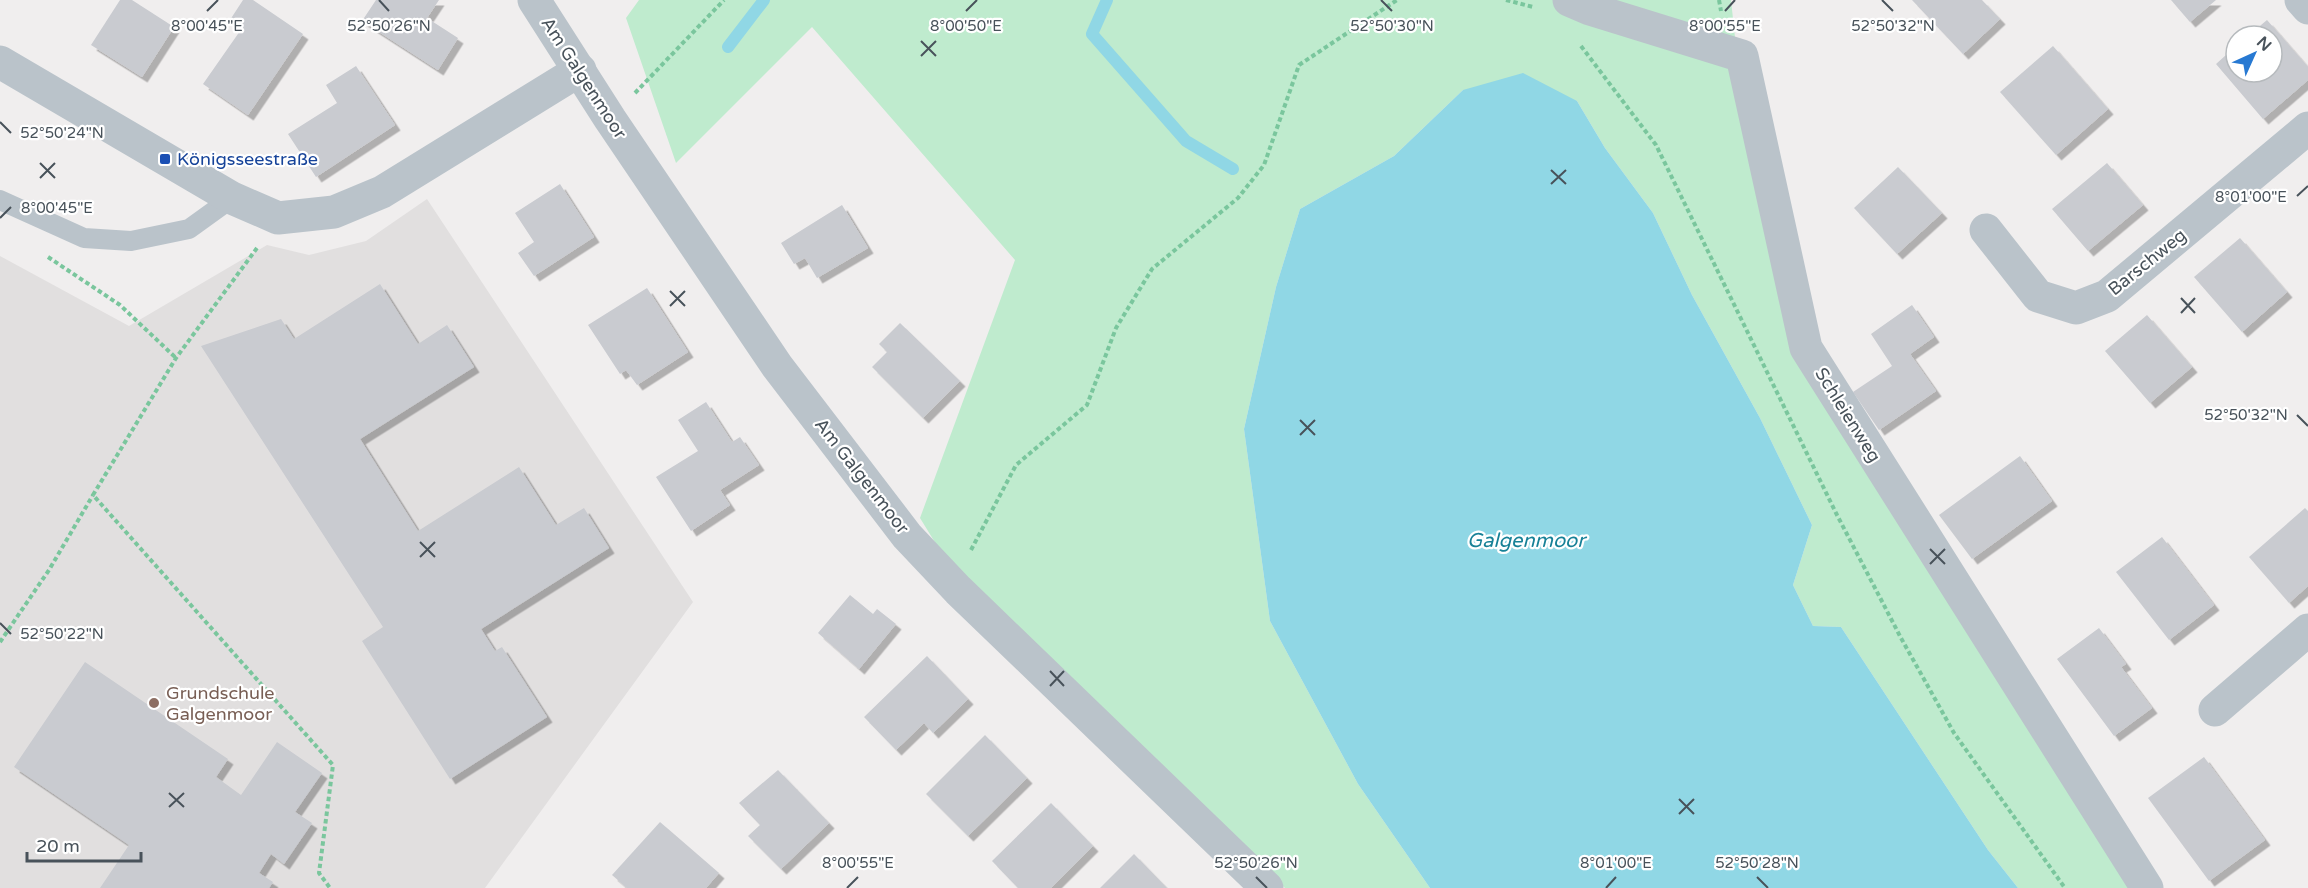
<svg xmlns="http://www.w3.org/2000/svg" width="2308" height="888" font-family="'Varela Round',sans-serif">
  <defs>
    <filter id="shadow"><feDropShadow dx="5.5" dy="5.5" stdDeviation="0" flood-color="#0004"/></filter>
  </defs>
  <rect width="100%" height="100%" fill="#f0eeee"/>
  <path fill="#e1dfdf" d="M427,199L693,602L485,888H0V256L129,326L267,245L309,255L366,241Z"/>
  <path fill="#bfebce" d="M639,0H1731L1736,47L1800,348L2140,888H2018L1988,850L1841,627L1813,626L1793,585L1812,525L1760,418L1692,295L1653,213L1605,148L1577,101L1463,90L1394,156L1300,209L1276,287L1244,429L1270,621L1358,784L1430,888H1285L944,557L920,518L1015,260L812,27L676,163L626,18Z"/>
  <path fill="#90d7e5" d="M1523,73L1577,101L1605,148L1653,213L1692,295L1760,418L1812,525L1793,585L1813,626L1841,627L1988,850L2018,888H1430L1358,784L1270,621L1244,429L1276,287L1300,209L1394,156L1463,90Z"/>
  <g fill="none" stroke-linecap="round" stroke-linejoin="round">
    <g stroke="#90d7e5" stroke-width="12">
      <path d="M1107,0L1092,34L1186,141L1233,169"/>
      <path d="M728,47L764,0"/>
    </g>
  </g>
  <g fill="#c9cbd0" filter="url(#shadow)">
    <path d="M120,0H132L174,27L142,77L91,45Z"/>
    <path d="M243,0H253L303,34L248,115L203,84L240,31L228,23Z"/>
    <path d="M376,0H439L427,18L458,38L438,70L362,21Z"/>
    <path d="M1912,0H1982L2000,19L1963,54Z"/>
    <path d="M2171,0H2216L2190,22Z"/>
    <path d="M2267,20L2308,67V80L2263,119L2216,64L2236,46V72H2272V36H2248Z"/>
    <path d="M2053,46L2108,109L2056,155L2000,92Z"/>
    <path d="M356,66L395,125L316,177L288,134L337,103L326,85Z"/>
    <path d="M2107,163L2143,205L2088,251L2052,209Z"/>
    <path d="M1898,167L1942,213L1897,254L1854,208Z"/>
    <path d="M560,184L594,237L534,276L518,253L534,242L515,213Z"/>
    <path d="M842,205L868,248L817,278L805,258L794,264L781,243Z"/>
    <path d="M2240,238L2287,292L2242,332L2194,277Z"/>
    <path d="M380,284L418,344L447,325L474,367L360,439L418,531L519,467L556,525L584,508L609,548L481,629L495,651L502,647L547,717L450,779L362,641L383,627L201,346L281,319L294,339Z"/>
    <path d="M647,288L688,352L637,385L626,370L620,374L588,325Z"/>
    <path d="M1912,305L1934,337L1910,354L1936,391L1879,430L1853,392L1892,366L1871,334Z"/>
    <path d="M2147,315L2192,367L2150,403L2105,351Z"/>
    <path d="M900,323L960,381L923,418L872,367L887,352L879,344Z"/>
    <path d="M706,402L732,442L740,437L759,465L720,490L730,505L691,531L656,477L698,451L678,420Z"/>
    <path d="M2020,456L2052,501L1972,559L1939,515Z"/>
    <path d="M2305,508L2308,511V586L2289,603L2249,557Z"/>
    <path d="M2162,537L2214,605L2169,640L2116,572Z"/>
    <path d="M850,595L873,614L877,609L896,624L859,669L818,633Z"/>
    <path d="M2099,628L2126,664L2121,667L2152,708L2114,736L2057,659Z"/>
    <path d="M927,656L968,699L933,733L924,723L896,750L864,717Z"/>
    <path d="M85,662L228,759L216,777L241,795L277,742L322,773L295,812L312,823L284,864L271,854L259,873L273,882L269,888H100L129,845L14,767Z"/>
    <path d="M985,735L1027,778L968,836L926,794Z"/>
    <path d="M2204,757L2265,840L2209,881L2148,798Z"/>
    <path d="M778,770L829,823L781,869L748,836L760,825L739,803Z"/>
    <path d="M1051,803L1093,846L1051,888H1018L992,861Z"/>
    <path d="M660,822L719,873L706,888H627L612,875Z"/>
    <path d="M1134,854L1167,888H1100Z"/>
  </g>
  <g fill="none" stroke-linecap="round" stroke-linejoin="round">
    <g stroke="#7ac69d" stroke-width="4" stroke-dasharray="4.5 3" stroke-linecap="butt">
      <path d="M1506,0L1533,7"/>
      <path d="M1719,0L1721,11"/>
      <path d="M1581,46L1656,145L1837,515L1901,638L1954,733L2065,888"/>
      <path d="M635,93L724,0"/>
      <path d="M257,248L176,358L93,495L333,765L319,873L330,888"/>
      <path d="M48,257L120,305L176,358"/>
      <path d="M971,550L1016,465L1087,405L1116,328L1152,269L1238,198L1264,165L1299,65L1397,0"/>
      <path d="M0,642L49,570L93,495"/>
    </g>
    <path stroke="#bac3ca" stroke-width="20" d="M0,200L84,238L131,241L189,229L232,198"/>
    <g stroke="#bac3ca" stroke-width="33">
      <path d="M534,0L610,119L777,366L907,536L958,590L1267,888"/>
      <path d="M1569,0L1590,9L1742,56L1806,348L2147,888"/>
      <path d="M2301,0L2308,8"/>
      <path d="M0,62L232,198L278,218L334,212L382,192L580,70"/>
      <path d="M1986,230L2038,296L2076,308L2107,296L2308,128"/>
      <path d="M2215,710L2308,630"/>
    </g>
  </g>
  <path fill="none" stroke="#48525a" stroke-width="2" d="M379,0L389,11M1381,0L1392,11M1882,0L1893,11M207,11L218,0M966,11L977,0M1725,11L1735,0M921,41L936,56M921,56L936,41M0,122L11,133M40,163L55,178M1551,170L1566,184M40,178L55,163M1551,184L1566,170M2297,196L2308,186M0,218L11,207M670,291L685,306M2181,298L2195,313M670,306L685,291M2181,313L2195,298M2297,415L2308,426M1300,420L1315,435M1300,435L1315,420M420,542L435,557M1930,549L1945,564M420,557L435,542M1930,564L1945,549M0,623L11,634M1050,671L1064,686M1050,686L1064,671M169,793L184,807M1679,799L1694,814M169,807L184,793M1679,814L1694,799M1256,877L1267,888M1757,877L1768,888M847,888L858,877M1606,888L1616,877"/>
  <rect fill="#1a4fb4" stroke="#fff" stroke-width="2" x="159" y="153" width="12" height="12" rx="3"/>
  <circle fill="#8d6e63" stroke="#fff" stroke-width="2" cx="154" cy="703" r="6"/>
  <g text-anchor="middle" stroke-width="4.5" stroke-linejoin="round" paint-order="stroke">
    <g font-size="18" fill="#48525a" stroke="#fff">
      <text transform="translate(584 78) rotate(57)" y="6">Am Galgenmoor</text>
      <text transform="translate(2147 262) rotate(-39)" y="6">Barschweg</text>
      <text transform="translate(1848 415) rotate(58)" y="6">Schleienweg</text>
      <text transform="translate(862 476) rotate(52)" y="6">Am Galgenmoor</text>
    </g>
    <g font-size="18" fill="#164399" stroke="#fff" text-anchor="start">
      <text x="177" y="165">Königsseestraße</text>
    </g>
    <g font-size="18" fill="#785e54" stroke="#fff" text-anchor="start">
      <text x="166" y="699">Grundschule<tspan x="166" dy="21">Galgenmoor</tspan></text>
    </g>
    <g font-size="20" font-style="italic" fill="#178197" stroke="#fff">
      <text x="1526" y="547">Galgenmoor</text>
    </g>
  </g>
  <g font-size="15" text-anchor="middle" fill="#48525a" stroke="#fff" stroke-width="4.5" stroke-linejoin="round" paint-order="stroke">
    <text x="207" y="31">8°00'45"E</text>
    <text x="389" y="31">52°50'26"N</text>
    <text x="966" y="31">8°00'50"E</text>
    <text x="1392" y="31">52°50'30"N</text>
    <text x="1725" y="31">8°00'55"E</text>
    <text x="1893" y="31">52°50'32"N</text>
    <text x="62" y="138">52°50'24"N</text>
    <text x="2251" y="202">8°01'00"E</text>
    <text x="57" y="213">8°00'45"E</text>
    <text x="2246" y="420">52°50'32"N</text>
    <text x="62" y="639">52°50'22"N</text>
    <text x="858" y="868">8°00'55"E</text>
    <text x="1616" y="868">8°01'00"E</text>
    <text x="1256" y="868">52°50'26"N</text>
    <text x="1757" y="868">52°50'28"N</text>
  </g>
  <g transform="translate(2254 54) rotate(45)"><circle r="28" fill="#ffffff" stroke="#b6babd" stroke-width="1.5"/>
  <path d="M0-4.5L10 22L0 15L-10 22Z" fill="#2779d2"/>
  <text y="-9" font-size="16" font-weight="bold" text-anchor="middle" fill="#48525a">N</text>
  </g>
  <path d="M27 852v9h114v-9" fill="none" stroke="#48525a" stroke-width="3"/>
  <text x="36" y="852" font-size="18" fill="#48525a" stroke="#ffffff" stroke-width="4.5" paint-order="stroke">20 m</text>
</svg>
